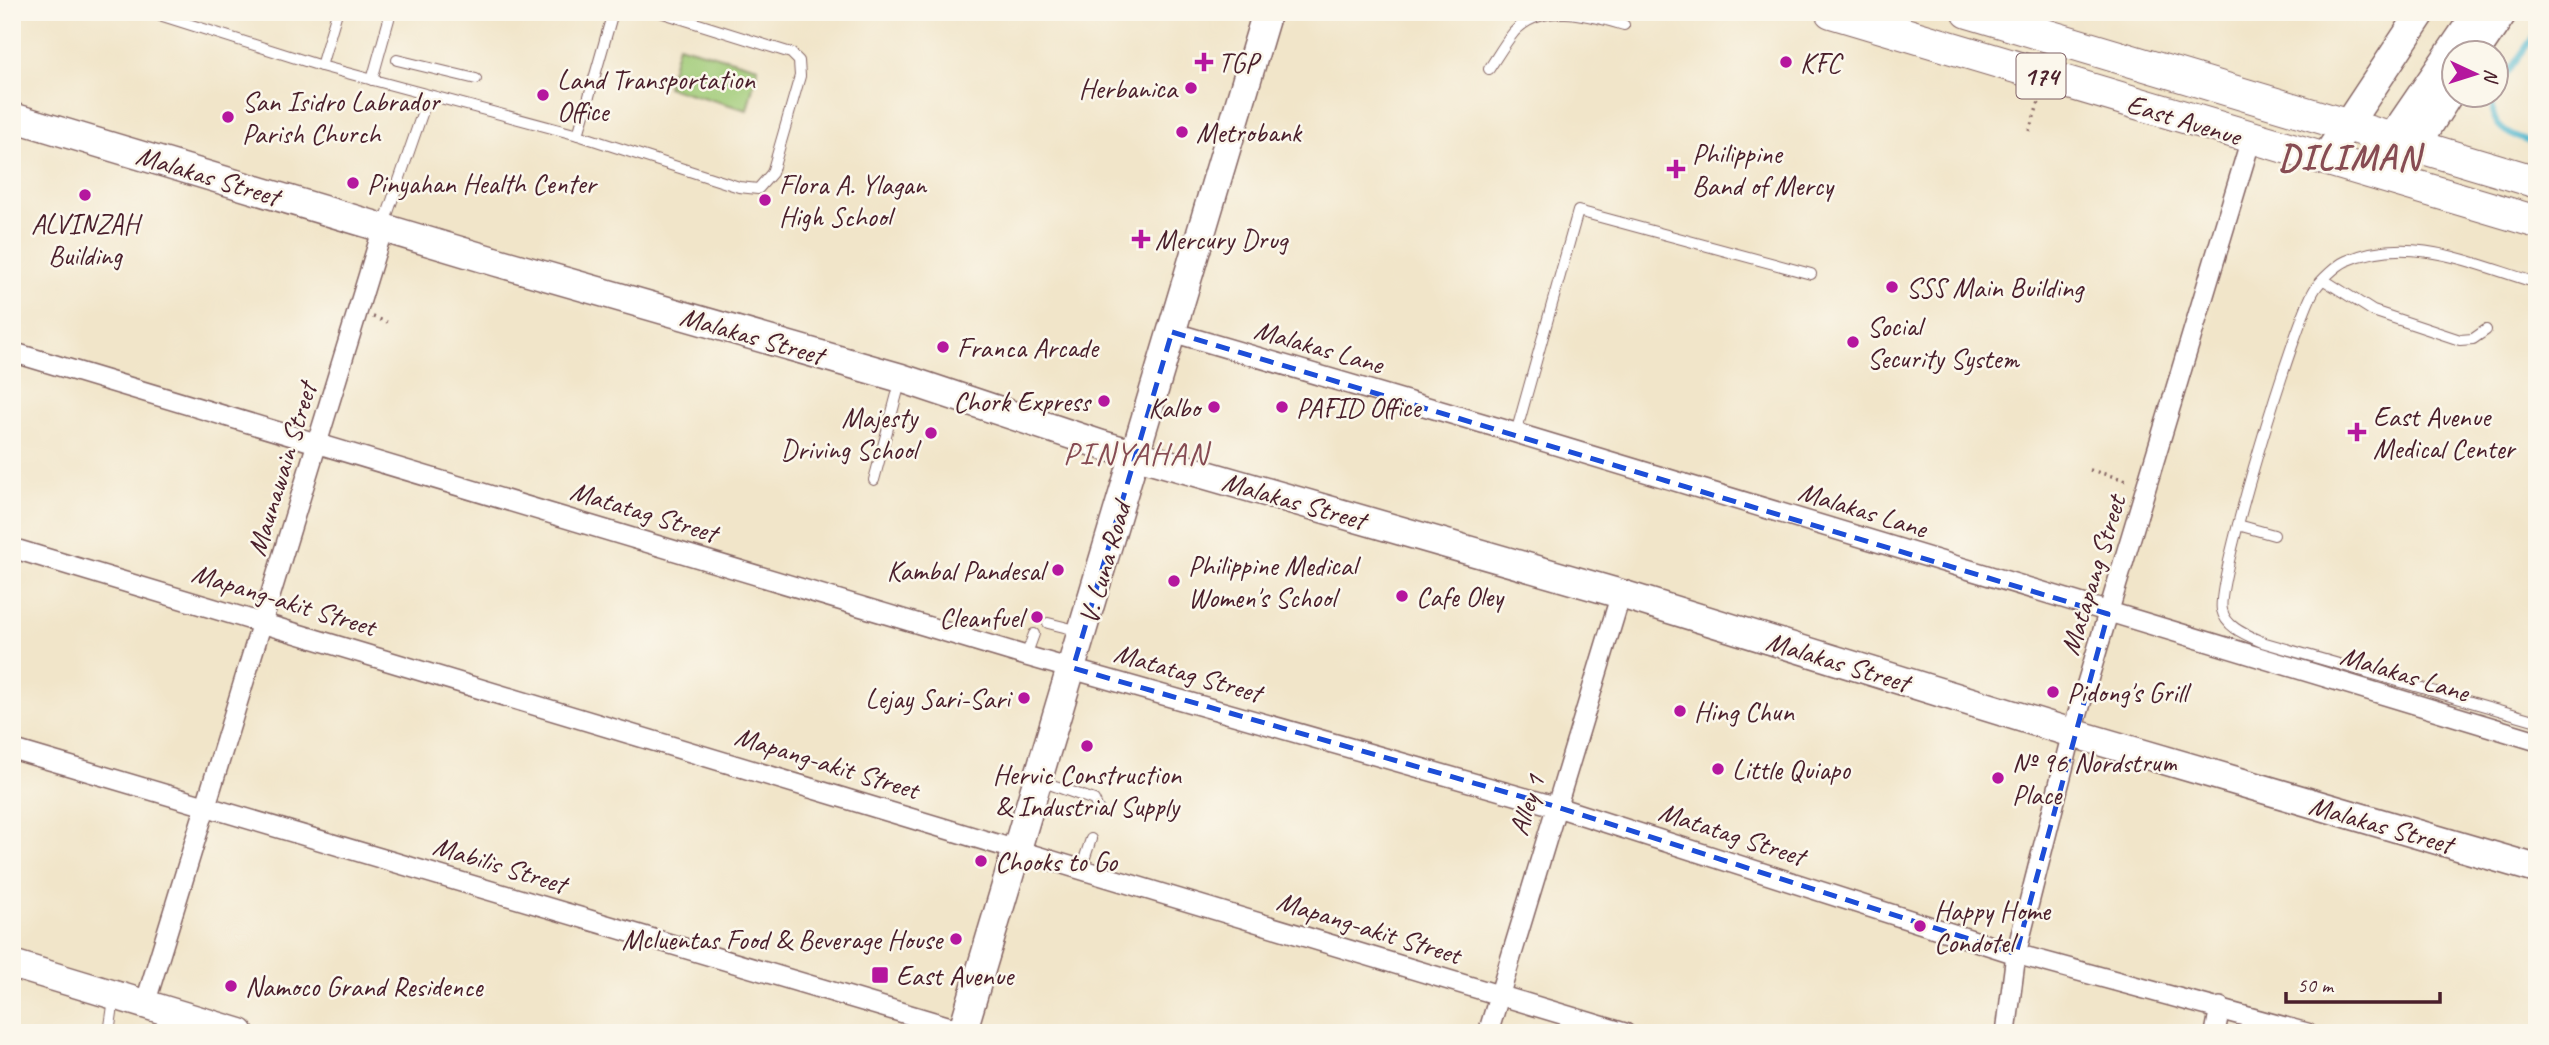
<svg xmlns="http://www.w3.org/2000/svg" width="2549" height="1045" font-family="Caveat,sans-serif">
  <rect width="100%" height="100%" fill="#fbf7ec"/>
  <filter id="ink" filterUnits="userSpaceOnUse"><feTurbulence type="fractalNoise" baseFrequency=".0143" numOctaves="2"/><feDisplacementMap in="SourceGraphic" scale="14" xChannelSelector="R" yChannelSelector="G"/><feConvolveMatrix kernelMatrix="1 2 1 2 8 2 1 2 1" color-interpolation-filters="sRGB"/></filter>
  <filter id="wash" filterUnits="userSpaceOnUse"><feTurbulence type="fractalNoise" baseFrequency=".00686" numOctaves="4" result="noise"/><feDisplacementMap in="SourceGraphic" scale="28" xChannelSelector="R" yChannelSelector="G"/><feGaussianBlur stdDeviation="1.57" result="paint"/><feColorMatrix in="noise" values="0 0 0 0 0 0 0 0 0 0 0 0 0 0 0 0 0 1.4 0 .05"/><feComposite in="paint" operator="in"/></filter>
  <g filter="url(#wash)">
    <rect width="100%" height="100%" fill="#f1e5c9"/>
    <path fill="#9fca76" stroke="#747450" stroke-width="2" d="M678,45L758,67L747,110L667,87Z"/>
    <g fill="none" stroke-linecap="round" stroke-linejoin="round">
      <g stroke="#4eb5cd" stroke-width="6">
        <path d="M2496,90L2537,31"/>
        <path d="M2495,94C2485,127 2510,137 2537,144"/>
      </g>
    </g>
  </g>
  <g filter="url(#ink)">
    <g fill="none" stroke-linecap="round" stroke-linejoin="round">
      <g stroke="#846462" stroke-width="12">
        <g id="lane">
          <path d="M150,12L321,66L578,135L739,187L758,189L772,173L800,76L799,61L791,53L660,12"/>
          <path d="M397,60L476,79"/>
          <path d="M321,66L337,12"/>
          <path d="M1489,69C1497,57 1505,43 1514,32C1542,1 1589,15 1624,25"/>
          <path d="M372,80L391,12"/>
          <path d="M578,135L613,12"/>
          <path d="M384,224L423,111"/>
          <path d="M2324,280L2373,311L2460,340L2473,339L2486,330"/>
          <path d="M2537,283C2473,264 2411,233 2346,261C2337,265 2321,280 2315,289C2296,318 2215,584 2222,610C2226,628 2247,635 2262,642L2537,721"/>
          <path d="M1516,433L1578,211L1811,274"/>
          <path d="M874,480L901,379"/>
          <path d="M2238,525L2274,535"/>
          <path d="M1048,623L1080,631"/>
          <path d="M1026,656L1034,634"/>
          <path d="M1041,781L1094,800L1099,811"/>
          <path d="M1081,869L1091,839"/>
          <path d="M109,1033L114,999"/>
        </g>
      </g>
      <g stroke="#846462" stroke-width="22">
        <g id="street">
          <path d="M1172,332L1516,433L2537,741"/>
          <path d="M12,352L1026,656L1554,806L2016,954L2307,1033"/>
          <path d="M12,548L1625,1033"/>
          <path d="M12,749L971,1033"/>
          <path d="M145,1004L383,228"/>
          <path d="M1488,1033L1621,594"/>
          <path d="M2006,1033L2016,954L2072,733L2251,139"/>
          <path d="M2215,1033L2220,1007"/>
        </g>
      </g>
      <g stroke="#846462" stroke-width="31">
        <g id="secondary">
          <path d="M2476,52L2503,12"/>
          <path d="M12,117L497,262L901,378L1102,445L1621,594L2072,733L2537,869"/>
          <path d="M2324,160L2422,12"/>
          <path d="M2368,173L2478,12"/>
          <path d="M2394,180L2454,86"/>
          <path d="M12,964L240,1033"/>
          <path d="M962,1033L1267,12"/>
        </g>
      </g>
      <g stroke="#846462" stroke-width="34">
        <g id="primary">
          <path d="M1831,12L2537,222"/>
          <path d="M1968,12L2537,182"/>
        </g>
      </g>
      <g stroke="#846462" stroke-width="3.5" stroke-dasharray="2 5" stroke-linecap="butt">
        <path d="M2029,131L2039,102"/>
        <path d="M373,317L387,322"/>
        <path d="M2090,470L2130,481"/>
      </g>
      <use href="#lane" stroke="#fff" stroke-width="10"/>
      <use href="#street" stroke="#fff" stroke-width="19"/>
      <use href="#secondary" stroke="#fff" stroke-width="28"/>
      <use href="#primary" stroke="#fff" stroke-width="32"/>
    </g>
  </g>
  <path fill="none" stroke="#1d4ed8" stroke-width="5" stroke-dasharray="14 9" stroke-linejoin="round" d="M1172,332L2108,614L2016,954L1554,806L1073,668Z"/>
  <g fill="#b5179e" stroke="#fbf7ec" stroke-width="2.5">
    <path d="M1200.5 51.5h7v7h7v7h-7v7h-7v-7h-7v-7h7z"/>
    <circle cx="1786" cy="62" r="7"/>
    <circle cx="1191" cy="88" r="7"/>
    <circle cx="543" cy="95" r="7"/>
    <circle cx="228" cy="117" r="7"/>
    <circle cx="1182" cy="132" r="7"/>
    <path d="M1672.5 158.5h7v7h7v7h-7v7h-7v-7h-7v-7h7z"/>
    <circle cx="353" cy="183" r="7"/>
    <circle cx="85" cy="195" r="7"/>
    <circle cx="765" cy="200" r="7"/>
    <path d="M1137.5 228.5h7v7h7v7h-7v7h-7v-7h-7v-7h7z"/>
    <circle cx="1892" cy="287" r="7"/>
    <circle cx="1853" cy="342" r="7"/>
    <circle cx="943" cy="347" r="7"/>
    <circle cx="1104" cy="401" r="7"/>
    <circle cx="1214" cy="407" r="7"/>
    <circle cx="1282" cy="407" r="7"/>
    <path d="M2353.5 421.5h7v7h7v7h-7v7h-7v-7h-7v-7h7z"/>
    <circle cx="931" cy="433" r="7"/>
    <circle cx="1058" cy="570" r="7"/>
    <circle cx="1174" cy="581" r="7"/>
    <circle cx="1402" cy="596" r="7"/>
    <circle cx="1037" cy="617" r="7"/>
    <circle cx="2053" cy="692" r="7"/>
    <circle cx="1024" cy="698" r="7"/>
    <circle cx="1680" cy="711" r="7"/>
    <circle cx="1087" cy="746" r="7"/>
    <circle cx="1718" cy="769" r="7"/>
    <circle cx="1998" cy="778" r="7"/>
    <circle cx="981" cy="861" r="7"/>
    <circle cx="1920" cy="926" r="7"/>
    <circle cx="956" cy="939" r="7"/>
    <rect x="871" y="966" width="18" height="18" rx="3.5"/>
    <circle cx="231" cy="986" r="7"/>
  </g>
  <g text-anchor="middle" stroke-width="5" stroke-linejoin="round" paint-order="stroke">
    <rect fill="#fbf7ec" stroke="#7f6065" stroke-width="2" x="2016.5" y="53.5" width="49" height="45" rx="5"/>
    <g font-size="26" font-weight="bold" fill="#4a1f2b">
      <text x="2041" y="85">174</text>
    </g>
    <g font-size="28" fill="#4a1f2b" stroke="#fbf7ec" text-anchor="start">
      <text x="1218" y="72">TGP</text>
      <text x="1800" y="72">KFC</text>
      <text x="557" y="89">Land Transportation<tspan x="557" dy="32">Office</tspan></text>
      <text x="1177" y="98" text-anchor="end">Herbanica</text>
      <text x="242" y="111">San Isidro Labrador<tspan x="242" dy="32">Parish Church</tspan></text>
      <text x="1196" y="142">Metrobank</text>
      <text x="1692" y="163">Philippine<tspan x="1692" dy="32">Band of Mercy</tspan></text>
      <text x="367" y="193">Pinyahan Health Center</text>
      <text x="779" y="194">Flora A. Ylagan<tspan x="779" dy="32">High School</tspan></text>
      <text x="85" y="233" text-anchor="middle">ALVINZAH<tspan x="85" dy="32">Building</tspan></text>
      <text x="1155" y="249">Mercury Drug</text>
      <text x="1906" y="297">SSS Main Building</text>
      <text x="1867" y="336">Social<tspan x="1867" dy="32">Security System</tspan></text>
      <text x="957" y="357">Franca Arcade</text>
      <text x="1090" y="411" text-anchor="end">Chork Express</text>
      <text x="1200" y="417" text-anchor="end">Kalbo</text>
      <text x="1296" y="417">PAFID Office</text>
      <text x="2373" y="426">East Avenue<tspan x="2373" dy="32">Medical Center</tspan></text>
      <text x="917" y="427" text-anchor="end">Majesty<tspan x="917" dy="32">Driving School</tspan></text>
      <text x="1188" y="575">Philippine Medical<tspan x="1188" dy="32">Women's School</tspan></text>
      <text x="1044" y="580" text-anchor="end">Kambal Pandesal</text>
      <text x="1416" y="606">Cafe Oley</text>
      <text x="1023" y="627" text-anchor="end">Cleanfuel</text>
      <text x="2067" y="702">Pidong's Grill</text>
      <text x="1010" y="708" text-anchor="end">Lejay Sari-Sari</text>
      <text x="1694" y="721">Hing Chun</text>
      <text x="2012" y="772">№ 96 Nordstrum<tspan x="2012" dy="32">Place</tspan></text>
      <text x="1732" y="779">Little Quiapo</text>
      <text x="1087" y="784" text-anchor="middle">Hervic Construction<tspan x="1087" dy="32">&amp; Industrial Supply</tspan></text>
      <text x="995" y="871">Chooks to Go</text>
      <text x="1934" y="920">Happy Home<tspan x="1934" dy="32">Condotel</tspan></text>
      <text x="942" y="949" text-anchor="end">Mcluentas Food &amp; Beverage House</text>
      <text x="896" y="985">East Avenue</text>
      <text x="245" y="996">Namoco Grand Residence</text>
    </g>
    <g font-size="28" fill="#4a1f2b" stroke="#fbf7ec">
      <text transform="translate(2184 119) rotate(17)" y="10">East Avenue</text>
      <text transform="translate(208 175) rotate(17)" y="10">Malakas Street</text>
      <text transform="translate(752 335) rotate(16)" y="10">Malakas Street</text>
      <text transform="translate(1319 346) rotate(16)" y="10">Malakas Lane</text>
      <text transform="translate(281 469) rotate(-73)" y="10">Maunawain Street</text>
      <text transform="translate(1294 500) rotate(16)" y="10">Malakas Street</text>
      <text transform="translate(1863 509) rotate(17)" y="10">Malakas Lane</text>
      <text transform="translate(644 511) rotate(17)" y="10">Matatag Street</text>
      <text transform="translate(1104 563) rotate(-74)" y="10">V. Luna Road</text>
      <text transform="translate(2092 575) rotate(-73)" y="10">Matapang Street</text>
      <text transform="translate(284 599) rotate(17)" y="10">Mapang-akit Street</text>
      <text transform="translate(1838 661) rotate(17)" y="10">Malakas Street</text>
      <text transform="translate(1188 672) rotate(16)" y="10">Matatag Street</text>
      <text transform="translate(2405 673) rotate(17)" y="10">Malakas Lane</text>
      <text transform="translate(827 762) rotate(17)" y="10">Mapang-akit Street</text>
      <text transform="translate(1526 805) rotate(-73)" y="10">Alley 1</text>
      <text transform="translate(2381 824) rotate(16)" y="10">Malakas Street</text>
      <text transform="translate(1732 833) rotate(18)" y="10">Matatag Street</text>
      <text transform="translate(500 864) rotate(17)" y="10">Mabilis Street</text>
      <text transform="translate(1369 927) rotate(17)" y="10">Mapang-akit Street</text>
    </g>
    <g font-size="32" letter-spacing="2" fill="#874c53" stroke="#fbf7ec">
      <text x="1136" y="464">PINYAHAN</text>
    </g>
    <g font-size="35" font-weight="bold" letter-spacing="2" fill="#874c53" stroke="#fbf7ec">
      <text x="2350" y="169">DILIMAN</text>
    </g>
  </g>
  <rect width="2549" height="1045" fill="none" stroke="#fbf7ec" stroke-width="42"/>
  <g transform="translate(2475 74) rotate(94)"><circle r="33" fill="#fbf7ec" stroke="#b4a19f" stroke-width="2"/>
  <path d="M0-5L12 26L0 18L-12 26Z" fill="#b5179e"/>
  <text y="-10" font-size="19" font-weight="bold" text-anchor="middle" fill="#4a1f2b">N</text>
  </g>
  <path d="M2286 992v10h154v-10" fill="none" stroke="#4a1f2b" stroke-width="3.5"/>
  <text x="2297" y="992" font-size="21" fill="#4a1f2b" stroke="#fbf7ec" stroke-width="5" paint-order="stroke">50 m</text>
</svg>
